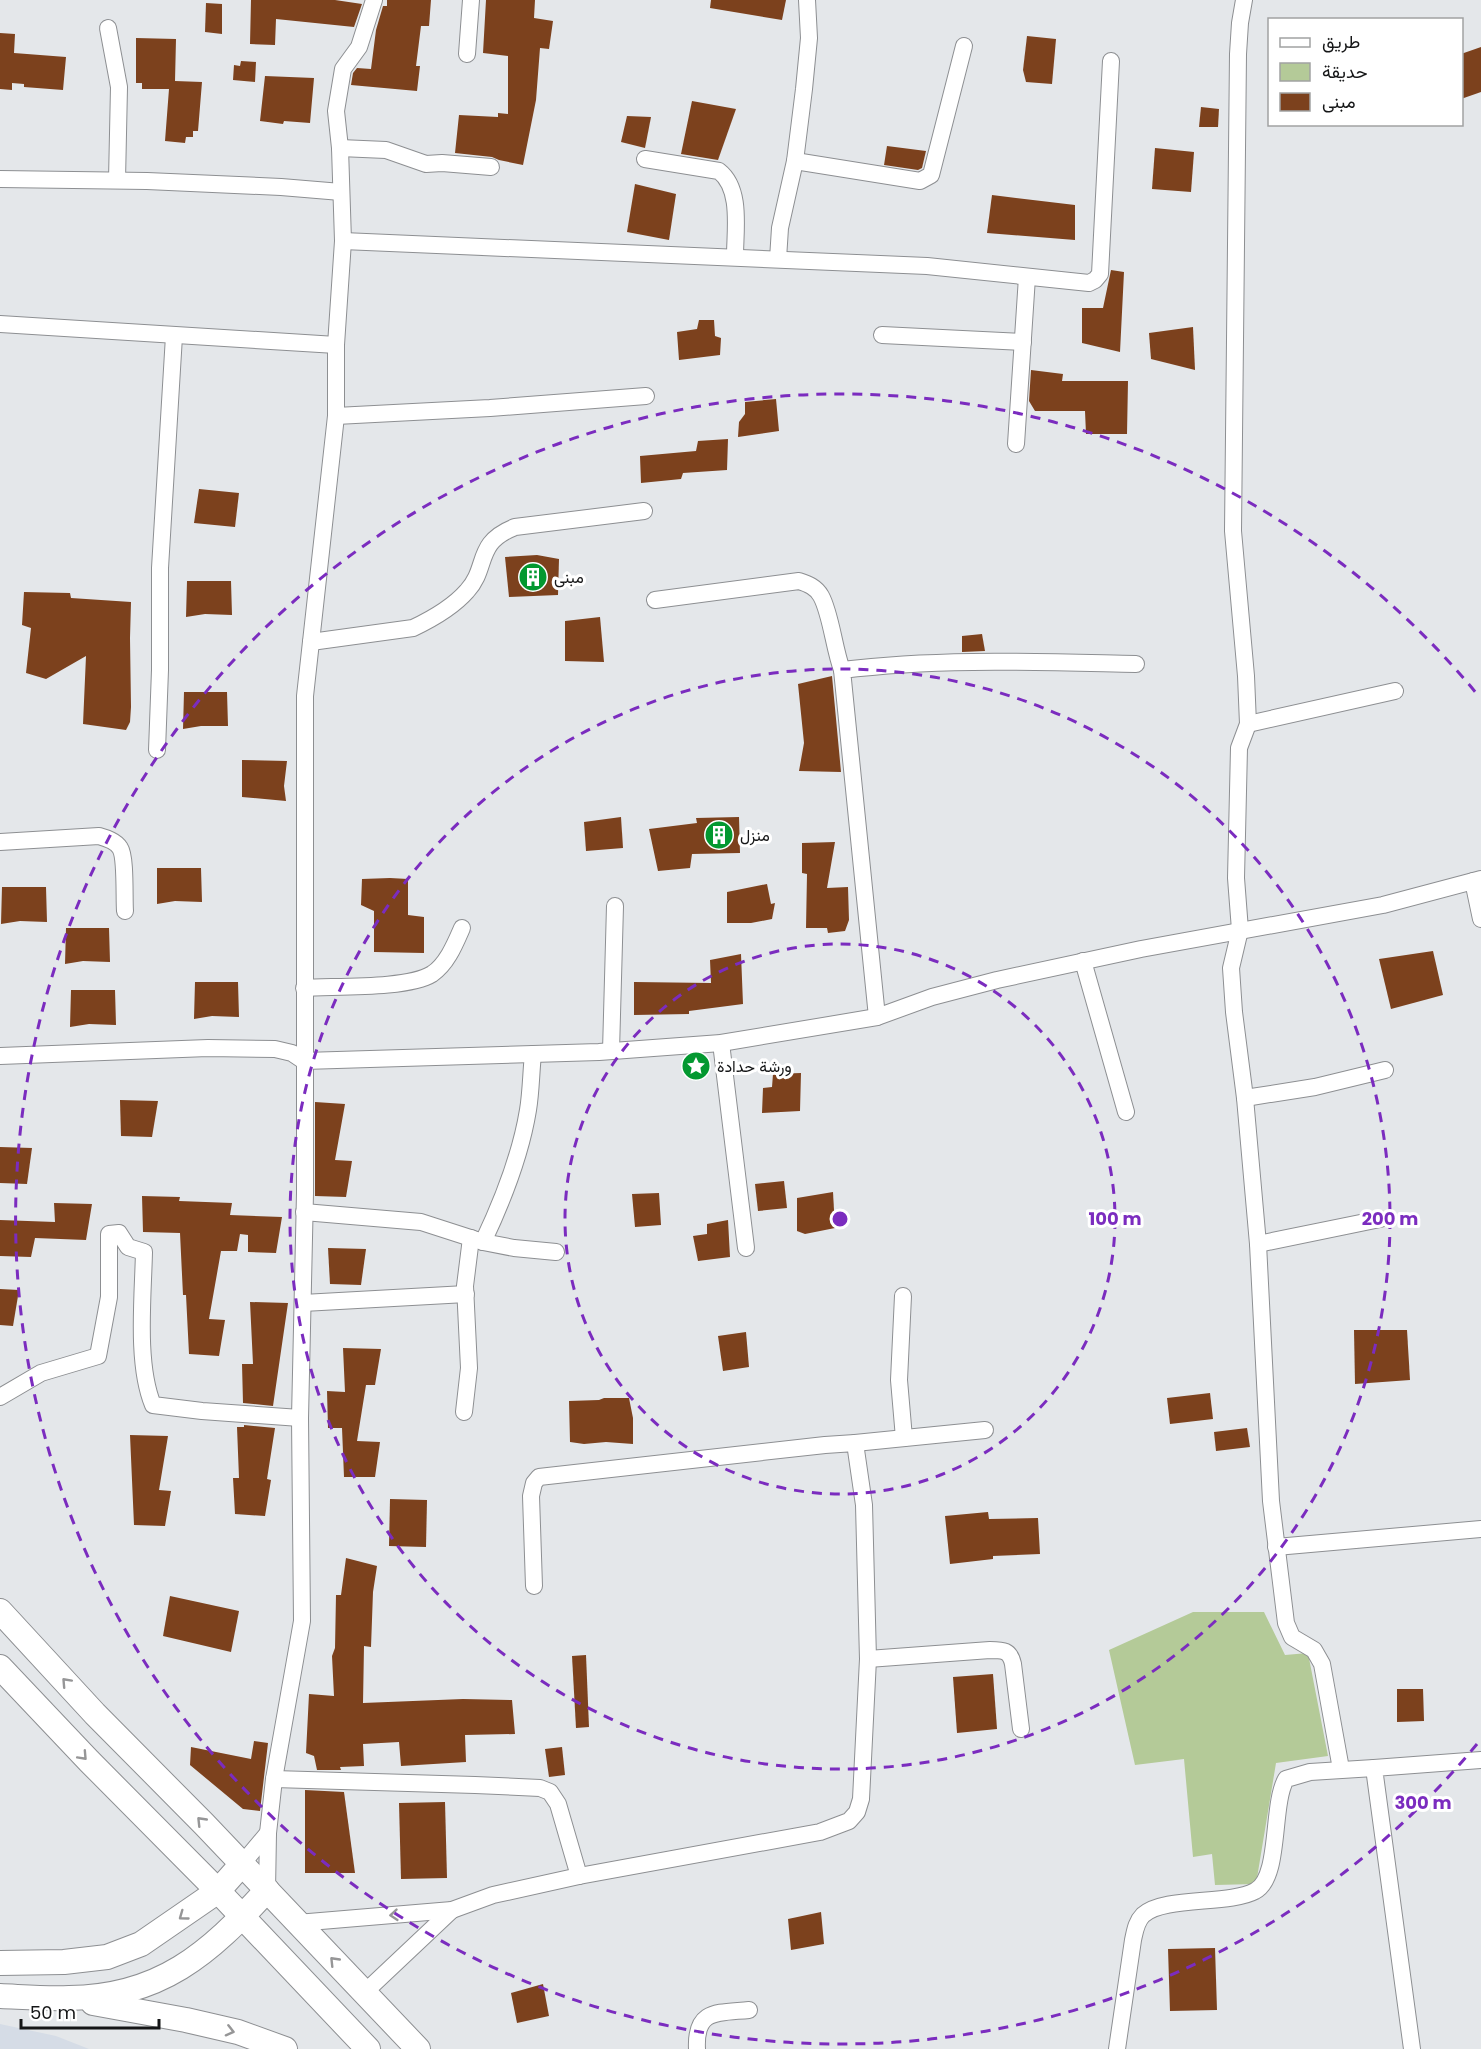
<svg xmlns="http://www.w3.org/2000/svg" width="1481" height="2049" font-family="Poppins,Vazirmatn,sans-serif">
  <rect width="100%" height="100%" fill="#e4e7ea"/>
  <path fill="#d5dce6" d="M0,2024L56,2036L89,2049H0Z"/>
  <path fill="#b4ca98" d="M1193,1612H1264L1285,1655L1308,1653L1328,1756L1276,1763L1256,1884L1215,1885L1212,1854L1193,1857L1184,1759L1135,1765L1109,1650Z"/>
  <g fill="#7c411d">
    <path d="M251,0H335L362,4L354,27L276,19L275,45L250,44Z"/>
    <path d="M387,0H431L429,26H421L416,66H420L417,91L351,85L353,73L357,68L371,69L376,30L383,6H387Z"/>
    <path d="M486,0H535L534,18L553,21L549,49L540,48L536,100L523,165L499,160L492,157L455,153L459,115L498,117V113L508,114V56L483,53Z"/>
    <path d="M711,0H786L782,20L710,8Z"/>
    <path d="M206,3L222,4V34L205,32Z"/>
    <path d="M0,33L15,34L14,53L66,57L63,90L24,87V84L12,83V90L0,89Z"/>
    <path d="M1027,36L1056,39L1052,84L1026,82L1023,70Z"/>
    <path d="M136,38L176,39L175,81L202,82L198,131H193V137H186L185,143L165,141L169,89H142V83H136Z"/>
    <path d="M1481,47V92L1461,99V54Z"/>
    <path d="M241,61L256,62L255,82L233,80L234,65L240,66Z"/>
    <path d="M265,76L314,78L310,123L284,121L283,124L260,121Z"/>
    <path d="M692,101L736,109L718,160L681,154Z"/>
    <path d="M1201,107L1219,109L1218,127H1199Z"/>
    <path d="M627,116L651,117L645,148L621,142Z"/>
    <path d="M887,146L926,151L922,168L918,170L884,165Z"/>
    <path d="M1155,148L1194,152L1191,192L1152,189Z"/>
    <path d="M635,184L676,194L669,240L627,232Z"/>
    <path d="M992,195L1075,205V240L987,233Z"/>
    <path d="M1111,270L1124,272L1120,352L1082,343V308H1103Z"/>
    <path d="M699,320H714L715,336L721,338L720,355L679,360L677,332L697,329Z"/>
    <path d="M1193,327L1195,370L1151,359L1149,333Z"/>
    <path d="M1031,370L1063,374L1062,381H1128L1127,434H1086L1085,411H1035L1029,401Z"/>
    <path d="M776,399L779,431L738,437L739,422L745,414V402Z"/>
    <path d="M728,439L727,470L683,473L681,479L641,483L640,456L696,451L698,441Z"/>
    <path d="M199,489L239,493L235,527L194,523Z"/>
    <path d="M537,555L559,559L558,595L509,597L505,557Z"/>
    <path d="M187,581H231L232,615L205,614L186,617Z"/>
    <path d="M24,592L70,593L71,598L131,602L130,638L131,707L130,722L126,730L83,724L86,656L46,679L26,673L31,628L22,625Z"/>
    <path d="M600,617L604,662L565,661V621Z"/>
    <path d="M982,634L985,651L962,652V636Z"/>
    <path d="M832,676L841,772L799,771L804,743L798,684Z"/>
    <path d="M184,692H227L228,726H201L183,729Z"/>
    <path d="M242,760L287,761L284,786L286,801L242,797Z"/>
    <path d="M621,817L623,848L586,851L584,822Z"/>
    <path d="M739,817L740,853L692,854L690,868L658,871L649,829L697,823L696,818Z"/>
    <path d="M835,842L827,888L848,887L849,920L845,931L828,933L827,928H806L807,874L802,873V843Z"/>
    <path d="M157,868H201L202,902L175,901L157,904Z"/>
    <path d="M390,878L408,879V915L424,917V953L374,952V911L361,905L362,879Z"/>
    <path d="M767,884L771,904L775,903L772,919L751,923H727V892Z"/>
    <path d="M2,887H46L47,922L20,921L1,924Z"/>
    <path d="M66,928H109L110,962L83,961L65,964Z"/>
    <path d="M1433,951L1443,995L1391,1009L1379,959Z"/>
    <path d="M741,954L743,1004L689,1011V1014L634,1015V982L711,983L710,960Z"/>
    <path d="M195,982H238L239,1017L212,1016L194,1019Z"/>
    <path d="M71,990H115L116,1025L89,1024L70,1027Z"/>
    <path d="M801,1073L800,1111L762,1113L763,1088L772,1087L773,1074Z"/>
    <path d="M120,1100L158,1101L152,1137L121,1136Z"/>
    <path d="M315,1102L345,1104L335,1160L352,1161L346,1197L315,1196Z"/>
    <path d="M0,1147L32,1148L27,1184L0,1183Z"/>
    <path d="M784,1181L787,1208L758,1211L755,1184Z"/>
    <path d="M833,1192L835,1228L805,1234L797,1231V1198Z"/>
    <path d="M659,1193L661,1225L635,1227L632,1194Z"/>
    <path d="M142,1196L180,1197L179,1201L232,1203L230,1215L282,1217L276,1253L248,1252V1235L240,1234L237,1251H221L209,1319L225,1320L219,1356L189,1354L186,1295H183L180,1233L143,1232Z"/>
    <path d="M54,1203L92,1204L86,1240L35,1238L31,1257L0,1256V1220L55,1222Z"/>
    <path d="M728,1220L730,1257L698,1261L693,1236L707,1234V1224Z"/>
    <path d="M328,1248L366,1249L361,1285L330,1284Z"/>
    <path d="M0,1289L19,1290L13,1326L0,1325Z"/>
    <path d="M250,1302L288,1303L273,1406L243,1403L242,1364H253Z"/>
    <path d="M1354,1330H1407L1410,1380L1355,1384Z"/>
    <path d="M746,1332L749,1367L723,1371L718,1336Z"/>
    <path d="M343,1348L381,1349L375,1385H366L357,1441L380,1442L375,1477H344L342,1428H328L327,1391L345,1392Z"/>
    <path d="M1210,1393L1213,1419L1170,1424L1167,1398Z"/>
    <path d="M604,1398H629L633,1418V1444L606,1442L584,1444L570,1442L569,1401L599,1400Z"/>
    <path d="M244,1425L275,1428L267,1479L271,1480L265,1516L235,1514L233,1478H239L237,1427H244Z"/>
    <path d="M1247,1428L1250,1447L1216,1451L1214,1432Z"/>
    <path d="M130,1435L168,1436L159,1490L171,1491L165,1526L134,1525Z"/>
    <path d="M390,1499L427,1500L426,1547L389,1546Z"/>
    <path d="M988,1512L989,1519L1038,1518L1040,1554L993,1556V1559L950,1564L945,1516Z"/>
    <path d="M346,1558L377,1566L373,1592L371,1647L364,1646L363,1703L463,1699L512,1700L515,1734L465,1735L466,1762L401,1766L399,1742L363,1744L364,1766L340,1767L341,1770H317L314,1756L306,1753L309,1694L334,1696L332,1656L335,1648L336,1595H341Z"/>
    <path d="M170,1596L239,1611L231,1652L163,1636Z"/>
    <path d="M586,1655L589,1727L576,1728L572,1656Z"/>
    <path d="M993,1674L997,1729L957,1733L953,1677Z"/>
    <path d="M1397,1689H1423L1424,1721L1397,1722Z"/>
    <path d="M254,1741L268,1743L260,1811L243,1809L190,1765L191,1747L251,1759Z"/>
    <path d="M562,1747L565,1775L549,1777L545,1749Z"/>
    <path d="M305,1790L344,1792L355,1873H305Z"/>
    <path d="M445,1802L447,1878L401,1879L399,1803Z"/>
    <path d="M821,1912L824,1944L791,1950L788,1919Z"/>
    <path d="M1215,1948L1217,2010L1170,2011L1168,1949Z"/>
    <path d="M543,1984L549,2016L517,2023L511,1993Z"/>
  </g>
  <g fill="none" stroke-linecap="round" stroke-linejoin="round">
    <g stroke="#8d8f92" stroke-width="18">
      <g id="street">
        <path d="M1244,0L1240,23L1238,54L1233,531L1246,676L1248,724L1239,748L1236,878L1240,930L1231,968L1234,1012L1245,1098L1258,1244L1271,1501L1286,1623L1292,1637L1314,1650L1322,1664L1341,1769"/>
        <path d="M108,28L119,87L117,180"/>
        <path d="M467,54L471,0"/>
        <path d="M340,148L386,150L426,164L442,163L491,167"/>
        <path d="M645,159L719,171C742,189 735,230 735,256"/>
        <path d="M795,161L920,181L931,175L964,46"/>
        <path d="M0,179L147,181L281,187L341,192"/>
        <path d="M343,241L927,266L1089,283L1095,280L1100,274L1111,61"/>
        <path d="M778,259L780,228L795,161L804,89L809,38L807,0"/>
        <path d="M0,324L336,345"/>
        <path d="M882,335L1023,342"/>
        <path d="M336,416L490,408L646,396"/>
        <path d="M1016,444L1027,277"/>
        <path d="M655,600L799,581C808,584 816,587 821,596C831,614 834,649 842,670"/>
        <path d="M311,642L413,628C432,619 453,607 467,591C489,567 474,543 515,527L644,511"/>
        <path d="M1248,724L1395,691"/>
        <path d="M157,750L160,670V568L174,336"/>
        <path d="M0,842L99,836C106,838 116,841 120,848C126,857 124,898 125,911"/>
        <path d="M1473,881L1481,919"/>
        <path d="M1083,961L1126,1112"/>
        <path d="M304,988C335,986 408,989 432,974C447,964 455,944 462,928"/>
        <path d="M877,1017L842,670C939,658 1038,662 1136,664"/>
        <path d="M721,1043L746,1248"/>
        <path d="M611,1051L615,906"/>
        <path d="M0,1056L208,1048L275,1049L292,1053L304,1061L599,1052L721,1043L877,1017L932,997L997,980L1141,949L1383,905L1481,879"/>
        <path d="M1245,1098L1315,1087L1385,1070"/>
        <path d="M304,1212L421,1222L483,1242L514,1248L556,1252"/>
        <path d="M483,1242C502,1202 521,1153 528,1110C531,1092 531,1073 533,1054"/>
        <path d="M1258,1244L1380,1219"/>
        <path d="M903,1296L899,1380L904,1438"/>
        <path d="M303,1303L466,1294"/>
        <path d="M0,1397L41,1373L98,1356L109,1297V1234L119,1233L128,1247L144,1252C143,1297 136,1364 153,1405L202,1411L300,1418"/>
        <path d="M464,1412L469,1368L465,1286L471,1238"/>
        <path d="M855,1443L985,1430"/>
        <path d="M1276,1547L1481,1529"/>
        <path d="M868,1659L990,1650C1003,1650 1010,1650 1013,1664L1021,1729"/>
        <path d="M274,1779L475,1785L540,1788L550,1792L558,1804L579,1876"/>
        <path d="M242,1864L268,1833"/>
        <path d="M267,1890L268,1833L274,1779L302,1621L300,1418L305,1193V696L336,416V345L343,241L340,148L336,111L343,69L359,47L374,0"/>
        <path d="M297,1923L452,1910L493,1895L579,1876L820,1832L849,1821L857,1812L861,1799L868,1659L864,1505L855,1443L825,1445L539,1477L534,1483L531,1496L534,1586"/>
        <path d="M364,1993L452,1910"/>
        <path d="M697,2049C695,2009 717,2013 749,2010"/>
        <path d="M1117,2049L1133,1940C1135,1931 1136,1922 1143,1915C1164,1896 1229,1905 1255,1891C1281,1878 1271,1805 1286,1779L1310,1772L1374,1768"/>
        <path d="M1412,2049L1374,1768L1481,1760"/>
      </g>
    </g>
    <g stroke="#8d8f92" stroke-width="26">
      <g id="secondary">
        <path d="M0,1611L95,1714L204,1824L418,2049"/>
        <path d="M0,1667L89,1761L218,1891L368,2049"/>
        <path d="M0,1963L64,1962L107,1957L141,1944L218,1891L242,1864"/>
        <path d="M0,1996C23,1997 46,1999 69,1998C160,1997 209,1954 267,1890"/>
        <path d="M93,2003L186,2020L238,2032L285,2049"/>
      </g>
    </g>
    <use href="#street" stroke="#fff" stroke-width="16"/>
    <use href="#secondary" stroke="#fff" stroke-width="24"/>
  </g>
  <defs><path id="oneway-chevron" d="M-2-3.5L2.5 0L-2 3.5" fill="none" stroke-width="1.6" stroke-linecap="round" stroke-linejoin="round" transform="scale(1.5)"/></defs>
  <g stroke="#969697">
    <use href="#oneway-chevron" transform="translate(66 1682) rotate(-133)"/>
    <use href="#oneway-chevron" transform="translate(83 1756) rotate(47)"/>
    <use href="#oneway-chevron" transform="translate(201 1821) rotate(-134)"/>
    <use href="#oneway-chevron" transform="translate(394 1915) rotate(175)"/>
    <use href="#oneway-chevron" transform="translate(183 1916) rotate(144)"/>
    <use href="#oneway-chevron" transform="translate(334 1961) rotate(-134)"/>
    <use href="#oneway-chevron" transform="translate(230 2031) rotate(14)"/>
  </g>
  <g fill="none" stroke="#7b2cbf" stroke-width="3" stroke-dasharray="10 8">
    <circle cx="840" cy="1219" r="275"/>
    <circle cx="840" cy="1219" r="550"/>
    <path d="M1477 1744A825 825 0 1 1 1477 694"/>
  </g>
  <defs>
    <g id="building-disc" transform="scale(1.5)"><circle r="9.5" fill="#039830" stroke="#fff"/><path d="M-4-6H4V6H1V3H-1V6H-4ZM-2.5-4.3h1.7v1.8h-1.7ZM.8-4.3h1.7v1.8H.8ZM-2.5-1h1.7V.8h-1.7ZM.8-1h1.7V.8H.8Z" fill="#fff"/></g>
    <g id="sight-disc" transform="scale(1.5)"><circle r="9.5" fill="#039830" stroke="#fff"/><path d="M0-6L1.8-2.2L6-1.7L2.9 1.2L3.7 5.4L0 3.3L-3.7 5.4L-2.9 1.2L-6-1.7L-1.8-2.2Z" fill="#fff"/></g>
  </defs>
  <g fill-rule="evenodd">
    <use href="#building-disc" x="533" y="577"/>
    <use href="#building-disc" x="719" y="835"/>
    <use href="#sight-disc" x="696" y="1066"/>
  </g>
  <g text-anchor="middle" stroke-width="6" stroke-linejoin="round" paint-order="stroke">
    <g font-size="16" fill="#151617" stroke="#fff" text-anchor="start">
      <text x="554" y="583">مبنى</text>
      <text x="740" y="841">منزل</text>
      <text x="717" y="1072">ورشة حدادة</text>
    </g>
  </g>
  <circle cx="840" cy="1219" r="9" fill="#7b2cbf" stroke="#fff" stroke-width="3"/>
  <g font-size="18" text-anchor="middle" font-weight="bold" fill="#7b2cbf" stroke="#fff" stroke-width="6" stroke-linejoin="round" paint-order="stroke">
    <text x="1115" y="1225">100 m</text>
    <text x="1390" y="1225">200 m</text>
    <text x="1423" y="1809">300 m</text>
  </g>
  <rect x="1268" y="18" width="195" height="108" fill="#ffffff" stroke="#a1a2a2" stroke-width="1.5"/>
  <rect x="1280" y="38" width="30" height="9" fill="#ffffff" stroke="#a1a2a2" stroke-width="1.5"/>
  <text x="1322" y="48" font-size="18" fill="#151617">طريق</text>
  <rect x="1280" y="63" width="30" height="18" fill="#b4ca98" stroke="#a1a2a2" stroke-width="1.5"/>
  <text x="1322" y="78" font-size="18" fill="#151617">حديقة</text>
  <rect x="1280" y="93" width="30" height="18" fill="#7c411d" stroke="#a1a2a2" stroke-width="1.5"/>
  <text x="1322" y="108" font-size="18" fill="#151617">مبنى</text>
  <path d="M21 2019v9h138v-9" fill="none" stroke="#151617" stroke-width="3"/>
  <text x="30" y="2019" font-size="18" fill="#151617" stroke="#ffffff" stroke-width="4.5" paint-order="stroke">50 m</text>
</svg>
